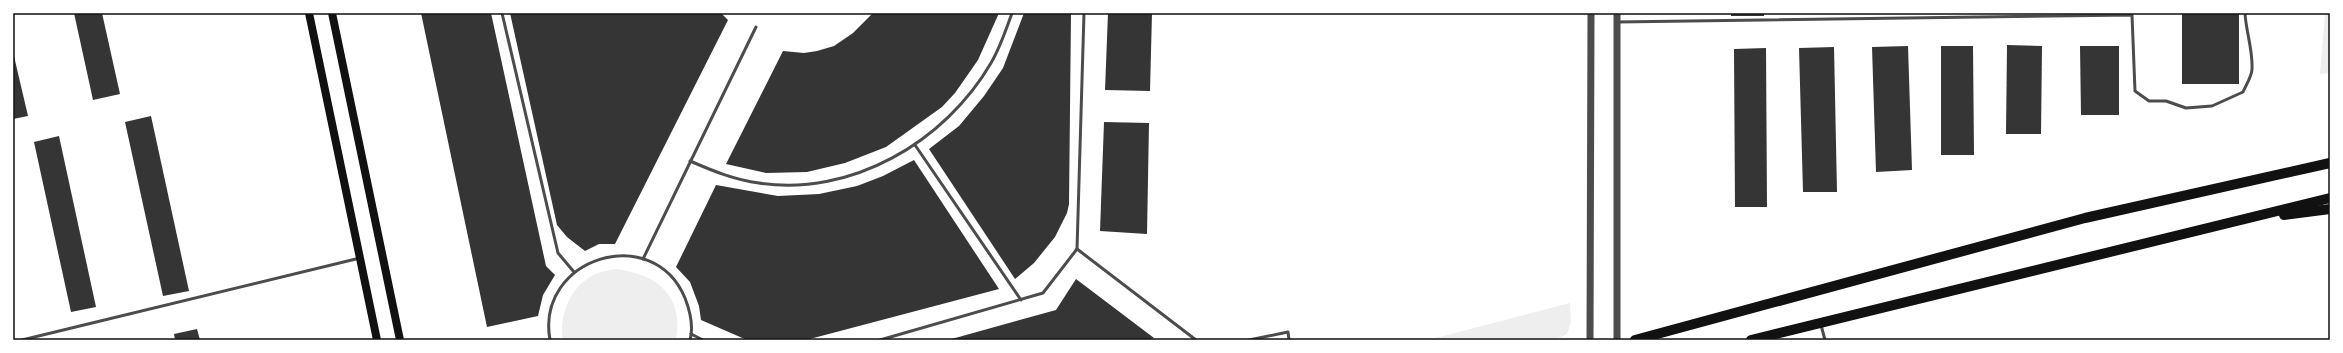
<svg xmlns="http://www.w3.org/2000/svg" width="2343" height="353" font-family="'DejaVu Sans',sans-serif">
  <rect width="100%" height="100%" fill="#fff"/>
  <g fill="#eee">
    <path d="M2325,13H2330V73L2320,74Z"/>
    <path d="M616,269C657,274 684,296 676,340H563C558,314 572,283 598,273C604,271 610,270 616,269Z"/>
    <path d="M1570,303L1571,322L1567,334L1554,340H1428Z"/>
  </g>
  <g fill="#353535">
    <path d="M74,13H102L120,94L93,100Z"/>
    <path d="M421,13H491L546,266L555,275L543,295L538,316L487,327Z"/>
    <path d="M510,13H721L728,20L615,244H599L585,251L567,237L557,225Z"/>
    <path d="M873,13H999L978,60L955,93L942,107L886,147L845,163L807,172L766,173L726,164L783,51L804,53L817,51L834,46L853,33Z"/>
    <path d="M1024,13H1071L1069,204L1067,213L1055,237L1034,263L1015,279L929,149L959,126L984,96L1003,68Z"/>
    <path d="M1108,13H1152L1150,91L1105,90Z"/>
    <rect x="1731" y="13" width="33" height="3"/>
    <rect x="2182" y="13" width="57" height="71"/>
    <path d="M2007,45L2042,46L2041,134H2006Z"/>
    <path d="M1908,46L1912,170L1876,172L1872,47Z"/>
    <path d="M1941,46H1973L1974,155H1941Z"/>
    <path d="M2080,46H2119V115H2081Z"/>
    <path d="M1834,47L1837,192H1803L1799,48Z"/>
    <path d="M1766,48L1767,207H1735L1734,49Z"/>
    <path d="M13,52L28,116L13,119Z"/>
    <path d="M151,116L189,291L163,296L125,122Z"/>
    <path d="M1104,122L1149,123L1147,234L1100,231Z"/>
    <path d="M59,136L96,307L71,312L34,142Z"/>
    <path d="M914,160L999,289L806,340H747L701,320L699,306L690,282L676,267L716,185L778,196L819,194L857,186L883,176Z"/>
    <path d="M1076,279L1154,338L1147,340H948L1056,310Z"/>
    <path d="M197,329L200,340H175L174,334Z"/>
  </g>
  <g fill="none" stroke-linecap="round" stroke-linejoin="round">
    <g stroke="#4c4c4c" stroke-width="3">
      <path d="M502,13L558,253L574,272"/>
      <path d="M1617,22L2132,15L2135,91L2149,101H2166L2186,108L2212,106L2243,92C2246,85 2252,76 2252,69C2253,50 2246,32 2245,13"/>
      <path d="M915,145L1021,300"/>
      <path d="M690,161C713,171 735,180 759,183C851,197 945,142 991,63C1000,48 1006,30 1012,13"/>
      <path d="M1077,249L1196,340"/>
      <path d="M643,259L756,27"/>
      <path d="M1821,325L1825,340"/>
      <path d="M691,334L703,340"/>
      <path d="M22,340L360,258"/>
      <path d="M550,340C535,258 653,221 685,298C690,311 694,326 690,340"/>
      <path d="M880,340L1043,293L1077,249L1084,13"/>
      <path d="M1249,340L1288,332L1289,340"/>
    </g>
    <g stroke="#4c4c4c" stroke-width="7">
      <path d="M1617,13V340"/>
      <path d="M1590,340L1591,13"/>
    </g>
    <g stroke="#111" stroke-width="8">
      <path d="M309,13L377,340"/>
      <path d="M332,13L400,340"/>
    </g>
    <g stroke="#111" stroke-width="10">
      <path d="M2284,215L2330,209"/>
      <path d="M1635,340L2085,218L2330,163"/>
      <path d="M1751,340L2330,198"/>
    </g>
  </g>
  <rect width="2343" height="353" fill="none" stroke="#ffffff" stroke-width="28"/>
  <rect x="14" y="14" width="2315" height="325" fill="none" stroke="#111" stroke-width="1.5"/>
</svg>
